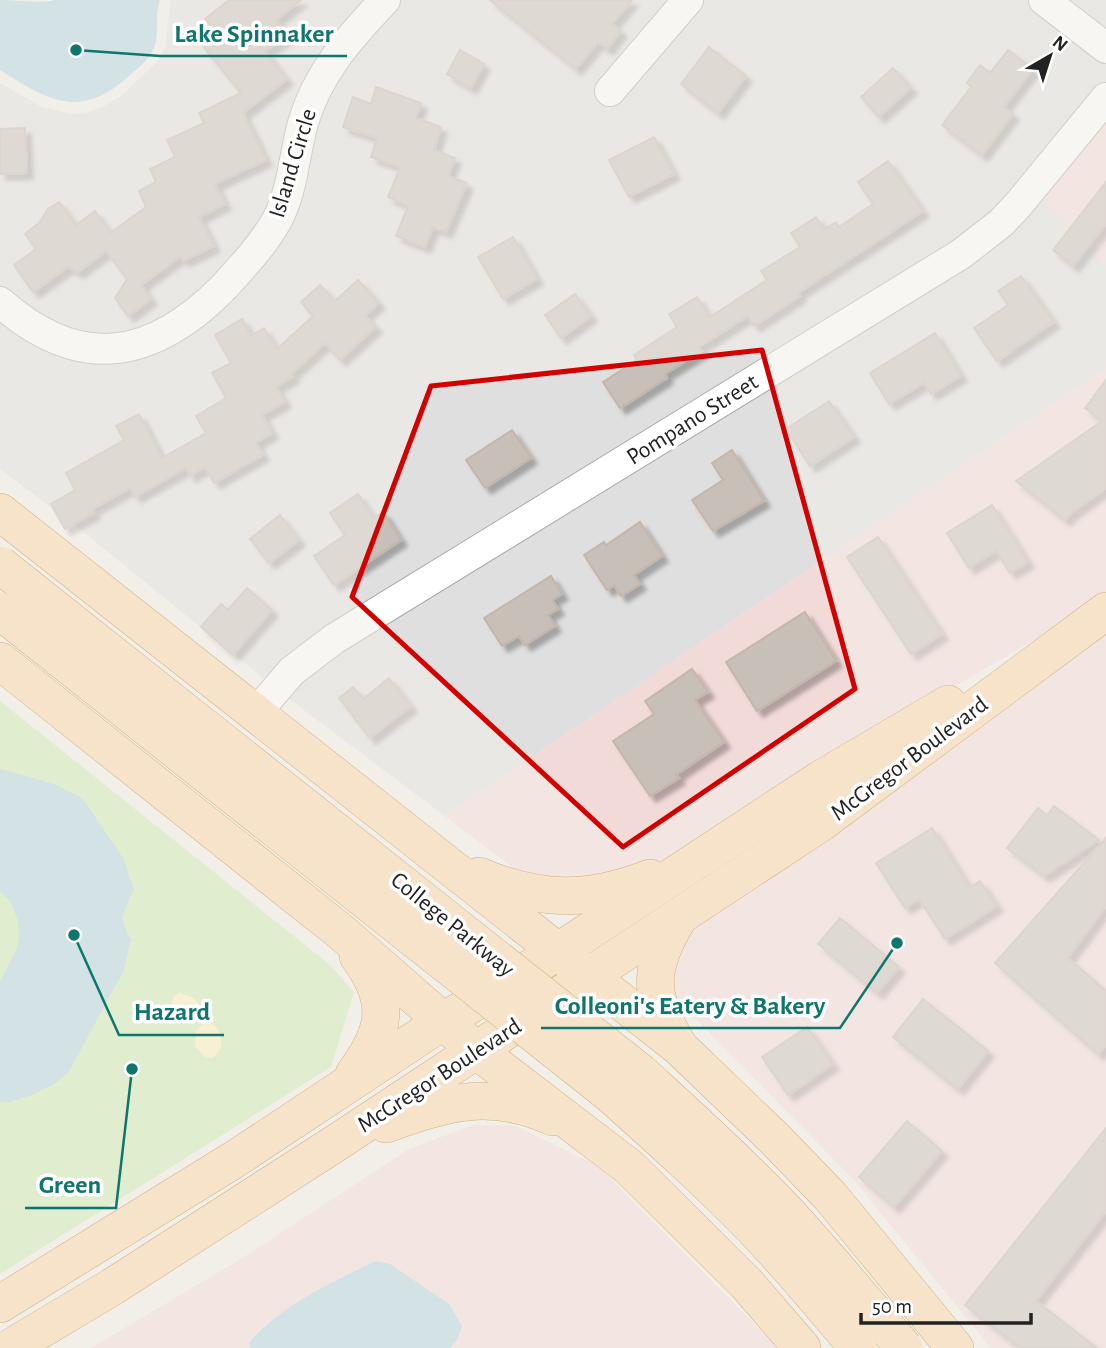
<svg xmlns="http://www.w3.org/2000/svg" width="1106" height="1348" font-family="'Alegreya Sans',sans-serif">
  <defs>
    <filter id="shadow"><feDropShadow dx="6" dy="6" stdDeviation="2" flood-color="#0004"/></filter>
  </defs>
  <rect width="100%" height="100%" fill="#f2efe9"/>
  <path fill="#e0dfdf" d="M171,0H1106V114L1041,200L1106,264V368L445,816L288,698L82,531L0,469V83L42,107L72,114L88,112L104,106L120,97L158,61L165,48Z"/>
  <g fill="#f2dad9">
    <path d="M1106,114V264L1040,200Z"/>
    <path d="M1106,368V597L1091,607L826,761L692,849L636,870L612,877L529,880L445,816Z"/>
    <path d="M1106,626V1348H991L852,1178L669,992L671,957L687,926Z"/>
    <path d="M473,1125L516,1126L598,1166L778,1348H450L457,1340L375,1261L322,1288L263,1326L249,1341L250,1348H91L239,1260L409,1149Z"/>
  </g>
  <path fill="#cdebb0" d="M0,701L330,965L354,992L331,1067L0,1274Z"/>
  <g fill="#fff1ba">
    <path d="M179,993C189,996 199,998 201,1010L195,1019H181C172,1012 169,1005 175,995Z"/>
    <path d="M206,1021C219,1024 222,1036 221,1048L213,1058L205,1057L195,1046L196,1031Z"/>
  </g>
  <g fill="#aad3df">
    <path d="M0,0C16,0 41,4 55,0H160C154,15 160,33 154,48C150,59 138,68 129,76C80,120 49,101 0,70Z"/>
    <path d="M0,769L54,784L83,799L123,858L134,889L122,917L127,934L131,939L124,970L68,1073L51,1086L32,1095L9,1102H0V982L17,948L19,936L18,921L11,902L0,891Z"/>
    <path d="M375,1261L390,1264L449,1304L462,1326L457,1340L450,1348H250L249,1342C282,1305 331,1283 375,1261Z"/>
  </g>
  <g fill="#c7bfb8" stroke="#c4b6ab" stroke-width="2" filter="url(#shadow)">
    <path d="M229,0H301L276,20L287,37L265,51L287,79L243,113L266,160L215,184L225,204L199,217L214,246L183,261L181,256L141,285L151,299L128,316L115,298L127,279L106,251L78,272L68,267L33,292L14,265L36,249L25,234L39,223L48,209L59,202L76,225L95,211L110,233L146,207L139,191L156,182L150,169L175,157L167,140L204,123L199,113L241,93L202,45L217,33L205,19Z"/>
    <path d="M490,0H632L612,24L621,31L607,49L598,42L576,69Z"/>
    <path d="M709,47L746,76L718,113L681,84Z"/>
    <path d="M460,50L484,64L471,88L447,74Z"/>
    <path d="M1008,50L1033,69L1004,107L1013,114L982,155L942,125L971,87L967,83L980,65L990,73Z"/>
    <path d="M893,68L911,88L879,117L861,97Z"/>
    <path d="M376,87L421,103L416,118L441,127L434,150L455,158L448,176L467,183L446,232L433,227L425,247L396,236L408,206L388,197L400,167L371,157L377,138L343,127L353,97L371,104Z"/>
    <path d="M25,128L27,173L0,174V129Z"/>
    <path d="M654,137L674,174L629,197L609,160Z"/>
    <path d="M888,161L923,211L798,293L800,296L754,326L748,316L699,347L702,351L665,374L667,378L620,408L603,382L637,360L634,355L677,327L669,314L697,297L710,317L767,280L761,271L800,247L791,233L816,217L824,229L836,222L839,227L873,204L858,182Z"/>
    <path d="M1106,182V224L1073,266L1053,250Z"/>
    <path d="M513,237L537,279L503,299L478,257Z"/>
    <path d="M1021,276L1054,322L997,361L974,328L1008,305L998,291Z"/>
    <path d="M358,280L379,303L365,315L376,327L340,360L325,343L291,374L293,377L276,387L285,402L262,415L272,433L256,443L263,455L214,483L205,467L190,476L186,468L135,497L130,488L92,509L94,513L65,529L51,504L75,490L66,473L124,440L116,426L139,414L162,458L206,433L196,416L226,398L212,373L231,363L215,335L242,319L251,336L264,328L277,349L313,316L301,302L320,285L335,301Z"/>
    <path d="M575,294L591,316L561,338L545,315Z"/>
    <path d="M935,333L961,376L931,394L924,383L889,404L870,373Z"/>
    <path d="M1106,380V488L1071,513L1065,520L1016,481L1102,421L1085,408Z"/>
    <path d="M829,401L854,437L810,466L786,429Z"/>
    <path d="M512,430L531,458L485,488L466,460Z"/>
    <path d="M732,450L764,501L713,531L692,500L723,480L712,463Z"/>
    <path d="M358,494L374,518L383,512L401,540L334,585L314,556L345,535L330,513Z"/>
    <path d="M992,505L1028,562L1010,573L996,551L969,568L947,533Z"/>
    <path d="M280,515L299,540L269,563L250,539Z"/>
    <path d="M640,522L662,556L634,575L640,584L621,596L614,585L607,590L584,555L604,542L606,545Z"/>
    <path d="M878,537L942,634L911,654L847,557Z"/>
    <path d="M551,576L562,594L552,600L558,609L548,615L555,626L525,645L519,636L502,646L484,618Z"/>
    <path d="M247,588L272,610L233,655L201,627L221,604L228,610Z"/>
    <path d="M805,612L836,661L757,711L726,662Z"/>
    <path d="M692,669L708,692L695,700L724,742L676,775L679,778L650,796L613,741L654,714L645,701Z"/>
    <path d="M389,678L411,706L370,738L339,698L353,687L363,699Z"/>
    <path d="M1054,806L1099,840L1044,876L1007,848L1038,808L1047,816Z"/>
    <path d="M932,828L970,888L980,881L997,906L945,939L919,899L905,908L876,863Z"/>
    <path d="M1106,838V906L1068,958L1106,991V1045L1098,1054L995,963Z"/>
    <path d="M840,918L899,967L877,993L818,944Z"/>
    <path d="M923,999L988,1051L958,1089L893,1037Z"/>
    <path d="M807,1027L833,1064L788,1095L762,1057Z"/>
    <path d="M907,1121L942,1151L894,1207L859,1177Z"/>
    <path d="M1106,1128V1211L1036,1301L1097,1348H1020L965,1305Z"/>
  </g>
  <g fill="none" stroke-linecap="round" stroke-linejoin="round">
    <g stroke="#a9a9a9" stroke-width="32">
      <g id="minor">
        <path d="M1044,0L1106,48"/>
        <path d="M610,91L688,0"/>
        <path d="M0,302C80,373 152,360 224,287C243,266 263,245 277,220C293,190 294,155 303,123C318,72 350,37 385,0"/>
        <path d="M255,714L292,671L334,639L961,254L1001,223L1018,205L1106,98"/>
      </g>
    </g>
    <g stroke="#a06b00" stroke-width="38">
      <g id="major">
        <path d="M0,512L679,1047L775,1139L830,1196L955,1348"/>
        <path d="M0,661L341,932L476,1050L629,1167L746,1283L802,1348"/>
        <path d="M479,876C541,902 588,902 650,878"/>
        <path d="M677,1043C647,994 649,967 678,919"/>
        <path d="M354,1074C386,1031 392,1002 358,956"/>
        <path d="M386,1124C448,1102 490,1089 553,1117"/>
        <path d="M0,1304L235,1159L442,1022L559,951L821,779L948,704"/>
        <path d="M10,1348L112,1287L339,1141L822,822L1106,611"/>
      </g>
    </g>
    <use href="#minor" stroke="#fff" stroke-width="30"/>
    <use href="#major" stroke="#fcd6a4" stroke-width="37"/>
    <g stroke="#a06b00" stroke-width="38" stroke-linecap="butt">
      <g id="major-bridge">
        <path d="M0,565L641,1073C688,1116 736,1159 781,1206C824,1252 864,1300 904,1348"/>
        <path d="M0,611L610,1094C658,1137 706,1180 751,1226C789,1265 823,1307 858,1348"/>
      </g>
    </g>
    <use href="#major-bridge" stroke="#fcd6a4" stroke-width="37"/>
  </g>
  <path d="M0 0H1106V1348H0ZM762,350L855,689L623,847L352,597L431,386Z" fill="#f2efe9" fill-opacity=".55" fill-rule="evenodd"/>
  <path fill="none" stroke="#d40000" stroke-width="5" stroke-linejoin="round" d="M762,350L855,689L623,847L352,597L431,386Z"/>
  <g text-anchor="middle" stroke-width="7" stroke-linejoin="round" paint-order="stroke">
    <g font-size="24" fill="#222" stroke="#fff">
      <text transform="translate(292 163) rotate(-73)" y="8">Island Circle</text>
      <text transform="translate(692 419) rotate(-32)" y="8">Pompano Street</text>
      <text transform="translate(909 758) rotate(-37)" y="8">McGregor Boulevard</text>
      <text transform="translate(453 924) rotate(39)" y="8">College Parkway</text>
      <text transform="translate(439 1075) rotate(-33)" y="8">McGregor Boulevard</text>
    </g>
  </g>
  <path fill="none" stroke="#0f766e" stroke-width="2.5" d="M76 50L160 56H347M897 943L840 1028H541M74 935L119 1035H224M132 1069L116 1208H25"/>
  <g fill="#0f766e" stroke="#fff" stroke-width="2.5">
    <circle cx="76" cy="50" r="7"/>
    <circle cx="897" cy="943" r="7"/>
    <circle cx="74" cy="935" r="7"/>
    <circle cx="132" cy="1069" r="7"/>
  </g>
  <g font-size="26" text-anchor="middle" font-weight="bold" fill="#0f766e" stroke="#fff" stroke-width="7" stroke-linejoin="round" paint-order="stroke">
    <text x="254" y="42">Lake Spinnaker</text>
    <text x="690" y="1014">Colleoni's Eatery &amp; Bakery</text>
    <text x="172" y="1020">Hazard</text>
    <text x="70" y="1193">Green</text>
  </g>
  <g transform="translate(1050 56) rotate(39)" stroke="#ffffff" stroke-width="5" paint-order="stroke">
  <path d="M0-5L12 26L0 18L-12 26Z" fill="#222222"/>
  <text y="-10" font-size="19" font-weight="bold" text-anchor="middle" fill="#222222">N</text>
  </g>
  <path d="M861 1313v10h170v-10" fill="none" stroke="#222222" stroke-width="3.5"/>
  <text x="872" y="1313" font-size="21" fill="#222222" stroke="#ffffff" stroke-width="5" paint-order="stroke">50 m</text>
</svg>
